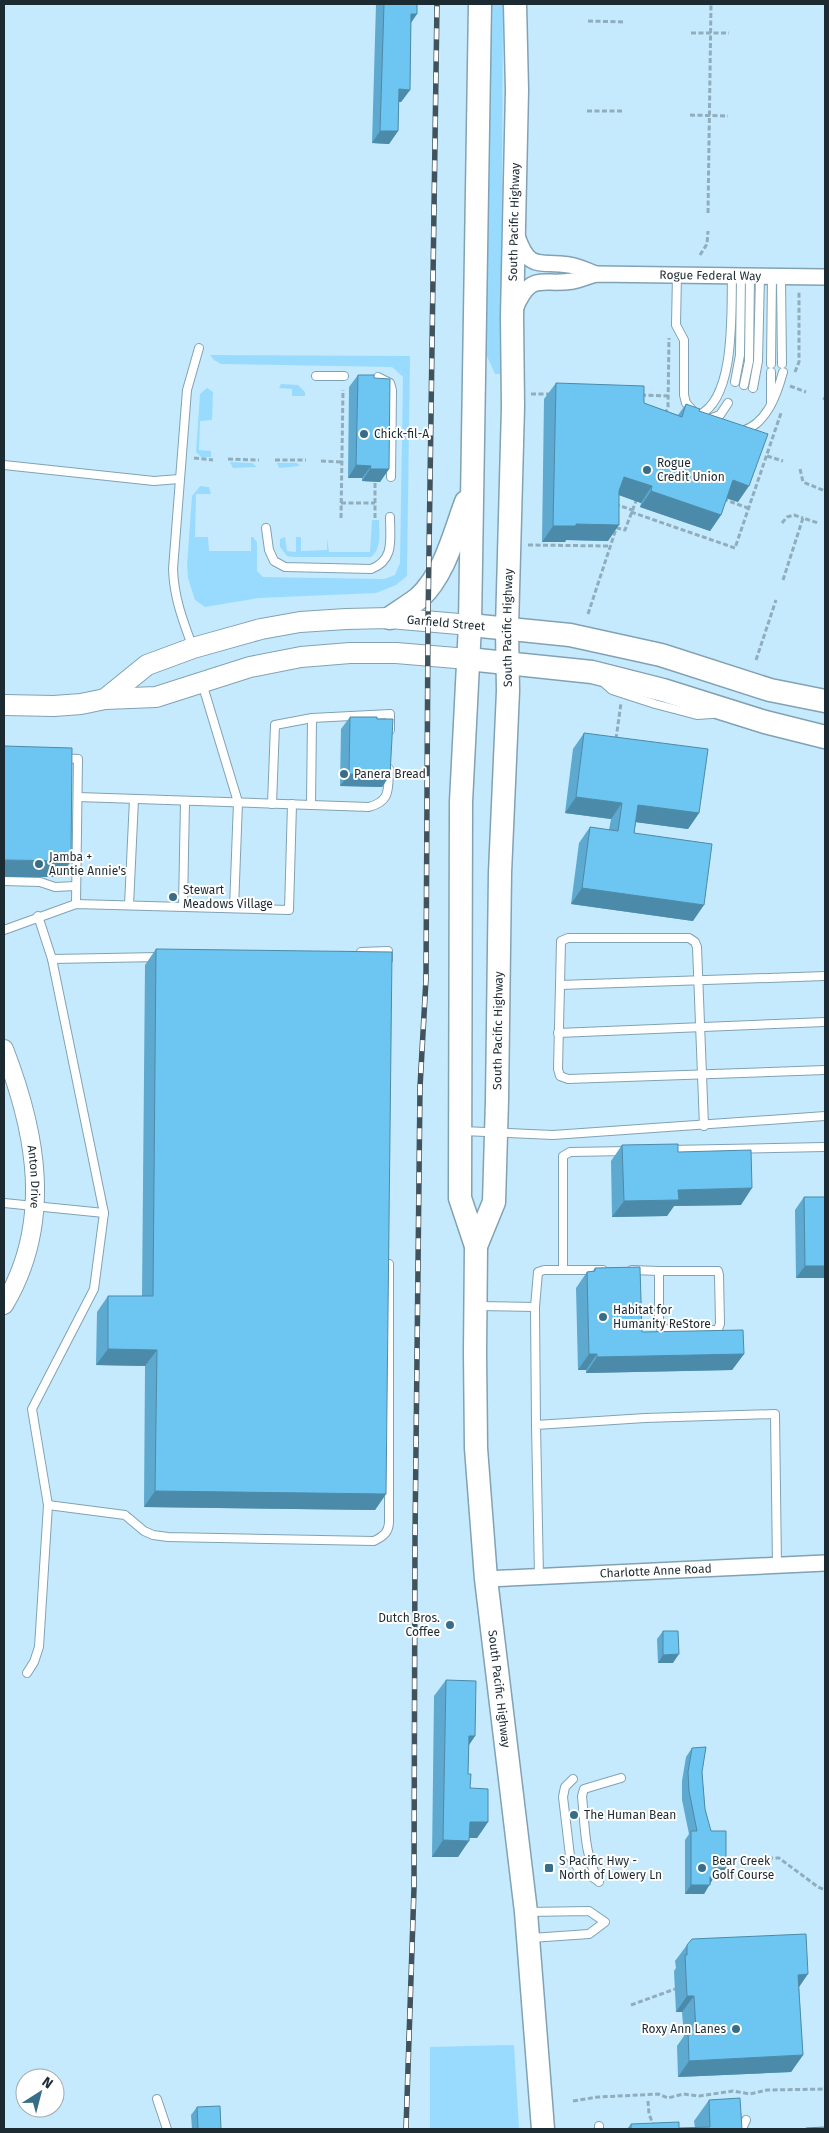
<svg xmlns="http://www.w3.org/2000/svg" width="829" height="2133" font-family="'Fira Sans',sans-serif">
  <rect width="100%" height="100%" fill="#c6eafd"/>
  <g fill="#99dbfe">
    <path d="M490,4H503L501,374H495L485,352Z"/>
    <path d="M210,355L410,356L407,576L396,585L376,593L259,598L205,607L195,600L193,594L188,578L187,565L192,496L200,486L209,487L211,494H196L195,537H208L209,551H251V537H253L257,542V571L263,577L384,579L395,575L400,563L403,377L392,367L221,364L214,360Z"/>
    <path d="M281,384L298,385L305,392V396H292V389L279,388Z"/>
    <path d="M207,388L213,392L212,420L200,421L199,450L211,451V457H201L196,452L200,394Z"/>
    <path d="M230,462L252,463L257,467L233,468Z"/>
    <path d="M277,463H297L300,466L279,468Z"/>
    <path d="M372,520H379C379,532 382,549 371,557H293L287,556L280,547V539L285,537L287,551L296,552V537H301V551L327,550V538L329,552H370Z"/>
    <path d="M514,2045L519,2129H430V2047Z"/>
  </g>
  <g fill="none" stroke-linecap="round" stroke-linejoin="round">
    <g stroke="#80a2b4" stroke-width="10">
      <g id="service">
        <path d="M677,274L676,325L684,340V395L686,403L694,412"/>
        <path d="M781,277L782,364"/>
        <path d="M771,364L772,276"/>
        <path d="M771,372V402"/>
        <path d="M316,376H344"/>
        <path d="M378,377L390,383L392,390L391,477"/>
        <path d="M735,382L740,355L741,275"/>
        <path d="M744,385L749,361L750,276"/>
        <path d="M753,388L758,361L760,276"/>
        <path d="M699,415C736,398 731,311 732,275"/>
        <path d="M709,419L720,415L728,403"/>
        <path d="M742,431C767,424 777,394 783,372"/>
        <path d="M4,465L154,481L179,479"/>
        <path d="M266,528L269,550L274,561L285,567L371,569C395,560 390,539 390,517"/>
        <path d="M193,648C183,621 174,598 173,569L187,390L199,348"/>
        <path d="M603,682L612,690L655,704L697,715L712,714"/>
        <path d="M202,683L238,802L234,908"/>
        <path d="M63,758L78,759L76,904"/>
        <path d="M78,797L369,807C391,801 388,789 389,769"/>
        <path d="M272,804L275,725L312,718L390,714V730"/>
        <path d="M311,805L312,718"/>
        <path d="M4,881L40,882L55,887L76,886"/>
        <path d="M129,905L134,799"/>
        <path d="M183,906L185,801"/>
        <path d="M38,916L52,959"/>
        <path d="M4,930L76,904L289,910L292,804"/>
        <path d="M361,952L388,951V960"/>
        <path d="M560,985L558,1069L560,1076L568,1079L825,1070"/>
        <path d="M558,1033L825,1022"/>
        <path d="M704,1126L697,947L695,942L689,938H568L561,941L560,985L825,976"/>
        <path d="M462,1131L553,1135L825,1116"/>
        <path d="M667,1150L825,1147"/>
        <path d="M4,1203L104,1213L52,959L160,957"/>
        <path d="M563,1270V1156L570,1152L628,1151"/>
        <path d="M632,1270L659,1271V1324L661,1329L715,1330L718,1329L720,1324L719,1275L718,1271H659"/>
        <path d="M477,1306L535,1307"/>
        <path d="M536,1425L535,1307L538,1272L544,1270H603"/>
        <path d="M48,1505L125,1515L144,1531L153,1535L168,1537L374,1541C384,1536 389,1532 389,1521V1264"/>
        <path d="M539,1576L536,1425L645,1418L775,1414L777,1566"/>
        <path d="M27,1673L34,1662L39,1647L48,1505L32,1409L94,1289L104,1213"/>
        <path d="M573,1779L565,1787L563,1797L570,1856L578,1868L597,1880"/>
        <path d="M599,1882C584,1855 585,1826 582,1796L584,1789L621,1778"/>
        <path d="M528,1912L589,1911L605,1922L589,1934L531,1938"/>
        <path d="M157,2099L167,2129"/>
        <path d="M599,2126V2129"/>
        <path d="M742,2129L746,2120"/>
      </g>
    </g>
    <g stroke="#80a2b4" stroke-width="18">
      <g id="minor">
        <path d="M517,236C530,272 538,260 569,265C578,266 587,271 596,274"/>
        <path id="s1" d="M515,309C531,271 541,286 573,281C580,280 588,276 596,274L825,277"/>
        <path id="s2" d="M486,1579L825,1563"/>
      </g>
    </g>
    <g stroke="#80a2b4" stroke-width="20">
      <g id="tertiary">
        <path id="s3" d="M4,1049C37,1134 53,1223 4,1305"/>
      </g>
    </g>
    <g stroke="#80a2b4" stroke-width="22">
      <g id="secondary">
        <path d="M105,699L147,665L193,648L261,629L300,622L346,619L390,618L470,625"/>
        <path d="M4,705L54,706L81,704L105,699L156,697L250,667L301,657L350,653H396L468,659"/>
      </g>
    </g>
    <g stroke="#80a2b4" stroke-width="25">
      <g id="primary">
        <path id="s4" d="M480,4L470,625L461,802L460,1198L476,1246L475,1353L476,1448L486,1579L526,1912L543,2129"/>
        <path d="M390,618C400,611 410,605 419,598C445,574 454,534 466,502"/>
        <path d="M470,625L570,635L661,655L770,690L825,701"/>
        <path d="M468,659L592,672L663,690L765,722L825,737"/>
        <path id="s5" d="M476,1246L494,1202L497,1100L500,873L508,691L507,628L513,407L512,317L517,90L515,4"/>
      </g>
    </g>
    <g stroke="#90adbc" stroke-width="3" stroke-dasharray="5 2.5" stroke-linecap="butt">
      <path d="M588,21L625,22"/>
      <path d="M691,33H729"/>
      <path d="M587,111H624"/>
      <path d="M690,115L728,116"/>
      <path d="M708,213L711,4"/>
      <path d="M700,255L707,244L708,231"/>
      <path d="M795,372L799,362V292"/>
      <path d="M790,386L806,392"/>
      <path d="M531,394H550"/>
      <path d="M641,395L668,396"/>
      <path d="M823,398L825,399"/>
      <path d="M665,414L668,407L669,338"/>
      <path d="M767,456L783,461"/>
      <path d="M194,458L213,460"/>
      <path d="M228,459L259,460"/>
      <path d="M275,460H306"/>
      <path d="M321,461L341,462"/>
      <path d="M800,469L803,482L825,491"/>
      <path d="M723,499L748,508"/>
      <path d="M341,503H375"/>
      <path d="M615,504L632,510"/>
      <path d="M631,512L735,548L781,413"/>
      <path d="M341,518L343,390"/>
      <path d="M375,518V483"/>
      <path d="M782,523L787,517L794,515L803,518"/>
      <path d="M528,545L610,546"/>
      <path d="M783,580L803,518L818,523"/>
      <path d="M588,614L616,529L617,528L625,530L636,501"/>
      <path d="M756,660L776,600"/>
      <path d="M616,739L621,703"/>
      <path d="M723,1859L779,1858L818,1887L825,1890"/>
      <path d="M631,2005L675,1989"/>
      <path d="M573,2101L598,2097L658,2094L668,2098L683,2094L699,2096L733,2091L750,2094L767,2090L825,2089"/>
      <path d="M648,2101L649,2114L655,2129"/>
    </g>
    <use href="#service" stroke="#fff" stroke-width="8"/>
    <use href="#minor" stroke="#fff" stroke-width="15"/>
    <use href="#tertiary" stroke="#fff" stroke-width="18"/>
    <use href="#secondary" stroke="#fff" stroke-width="20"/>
    <use href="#primary" stroke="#fff" stroke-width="22"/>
    <g stroke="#40525c" stroke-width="5.5">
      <path id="rail" d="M406,2129L414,1888L415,1538L420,1087L426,979L428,621L437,4"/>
    </g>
    <use href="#rail" stroke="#fff" stroke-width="4" stroke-dasharray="11" stroke-linecap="butt"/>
  </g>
  <g fill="#5ea9cf">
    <path d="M376,4H417L411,22L410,90L401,102H399L398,131L389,144L372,143Z"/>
    <path d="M358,375L389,469L380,482L362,481V478H348L349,387Z"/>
    <path d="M556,383L644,403L678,415L686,404L699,411L738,502L727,498L721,515L710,531L640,507L641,503L619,495L608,541L566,540L565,542H542L544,399Z"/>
    <path d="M350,717L390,775L382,787L340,786L341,729Z"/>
    <path d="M584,733L699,813L688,829L636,822L634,833L693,921L571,904L579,843L590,827L609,830L611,819L565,813L573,749Z"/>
    <path d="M156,949L386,1494L375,1510L144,1507L145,1366L96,1365L97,1312L108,1296H142L145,965Z"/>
    <path d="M622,1145L678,1152L741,1205L674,1206L667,1216L612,1217L611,1161Z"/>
    <path d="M804,1197H825V1278H796L795,1210Z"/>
    <path d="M595,1268L642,1332L744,1354L732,1370L586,1373V1370H578L576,1288L587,1272L593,1271Z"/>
    <path d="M663,1631L673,1663H658L657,1639Z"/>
    <path d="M446,1680L475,1736L469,1745L468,1774L470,1788L488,1822L477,1838H469L458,1857H432L434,1696Z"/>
    <path d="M692,1748L702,1772L705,1809L720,1877H714L704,1894H685V1840L689,1834L682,1800V1781L686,1757Z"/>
    <path d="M687,1945L799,1987L803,2055L791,2072L678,2077L677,2046L684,2036L682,2012H676L674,1971L676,1968L675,1961Z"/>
    <path d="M709,2100L742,2129H627L631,2124L679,2128H695L694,2121Z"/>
    <path d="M197,2107L221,2129H192L191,2115Z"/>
  </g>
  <g fill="#4c8aa9">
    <path d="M411,14H417L409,26Z"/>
    <path d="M399,89L410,90L401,102H390Z"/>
    <path d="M380,131H398L389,144L372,143Z"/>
    <path d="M356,465L371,466L362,478H348Z"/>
    <path d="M370,469H389L380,482L362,481Z"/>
    <path d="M624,477L652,486L641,503L613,493Z"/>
    <path d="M733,480L749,486L738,502L722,497Z"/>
    <path d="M651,491L721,515L710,531L640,507Z"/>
    <path d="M576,524L619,525L608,541L566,540L565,542H542L553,526Z"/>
    <path d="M349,774L390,775L382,787L340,786Z"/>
    <path d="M576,797L622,803L611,819L565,813Z"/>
    <path d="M638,805L699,813L688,829L627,821Z"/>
    <path d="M4,860L71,861L60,877H4Z"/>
    <path d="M582,888L704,905L693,921L571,904Z"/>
    <path d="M752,1188L741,1205L674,1206L667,1216L612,1217L624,1201L678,1190Z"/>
    <path d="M805,1266H825V1278H796Z"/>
    <path d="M108,1349L157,1350L145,1366L96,1365Z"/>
    <path d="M589,1354H597L586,1370H578Z"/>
    <path d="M744,1354L732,1370L586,1373L597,1357Z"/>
    <path d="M155,1491L386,1494L375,1510L144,1507Z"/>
    <path d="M679,1654L673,1663H658L663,1655Z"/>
    <path d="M469,1736H475L464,1752Z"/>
    <path d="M470,1822H488L477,1838H458Z"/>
    <path d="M443,1840L469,1841L458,1857H432Z"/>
    <path d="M714,1868H726L720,1877H708Z"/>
    <path d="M710,1877H714L704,1894H685L691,1885Z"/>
    <path d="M808,1974L797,1990L798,1975Z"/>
    <path d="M687,1996H694L682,2012H676Z"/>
    <path d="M803,2055L791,2072L678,2077L689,2061Z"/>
  </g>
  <g fill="#6dc5f1" stroke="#4c8aa9">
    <path d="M384,4H417V14H411L410,90L399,89L398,131H380Z"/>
    <path d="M358,375H374V378L390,379L389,469H370L371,466L356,465Z"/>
    <path d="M556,383L644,386V403L682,417L686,404L700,409L699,411L768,434L749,486L733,480L721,515L651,491L652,486L624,477L619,491V525L576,524V526H553Z"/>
    <path d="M350,717H377V719H393L390,775L349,774Z"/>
    <path d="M584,733L708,749L699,813L638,805L634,833L712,844L704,905L582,888L590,827L618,831L622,803L576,797Z"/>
    <path d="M4,746L72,748L71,861L4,860Z"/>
    <path d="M156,949L392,952L386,1494L155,1491L157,1350L108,1349V1296H153Z"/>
    <path d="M678,1144V1152L751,1150L752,1188L678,1190L679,1200L624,1201L622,1145Z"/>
    <path d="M804,1197H825V1266H805Z"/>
    <path d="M640,1267L642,1332L743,1330L744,1354L597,1357V1354H589L587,1272L595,1271V1268Z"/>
    <path d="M663,1631H678L679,1654L663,1655Z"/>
    <path d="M446,1680L476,1681L475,1736H469L468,1774H471L470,1788L488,1789V1822H470L469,1841L443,1840Z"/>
    <path d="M706,1747L702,1772L705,1809L711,1831H726V1868H714V1877H710V1885H691V1831H697L689,1791L688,1772L692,1748Z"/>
    <path d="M806,1934L808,1974L798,1975L803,2055L689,2061L688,2030H696L694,1996H687L685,1955H687V1945L692,1939Z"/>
    <path d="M740,2098L742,2129H631V2124L679,2122V2128L710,2127L709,2100Z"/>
    <path d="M220,2106L221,2129H198L197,2107Z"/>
    <path d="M825,2127V2129H807L806,2128Z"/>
  </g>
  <g fill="#376d88" stroke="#fff" stroke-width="2">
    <circle cx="364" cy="434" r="5"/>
    <circle cx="647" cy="470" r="5"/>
    <circle cx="344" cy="774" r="5"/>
    <circle cx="39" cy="864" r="5"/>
    <circle cx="173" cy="897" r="5"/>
    <circle cx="603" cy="1317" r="5"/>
    <circle cx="450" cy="1625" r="5"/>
    <circle cx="574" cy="1815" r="5"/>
    <rect x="544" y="1863" width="10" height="10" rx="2.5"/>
    <circle cx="702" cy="1868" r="5"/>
    <circle cx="736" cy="2029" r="5"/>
  </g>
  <g text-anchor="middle" stroke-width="4" stroke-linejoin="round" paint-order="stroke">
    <g font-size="12" fill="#1c2a31" stroke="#fff">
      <text dy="4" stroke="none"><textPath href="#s5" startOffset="1028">South Pacific Highway</textPath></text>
      <text dy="4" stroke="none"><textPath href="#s1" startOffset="210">Rogue Federal Way</textPath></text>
      <text transform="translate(446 623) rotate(5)" y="4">Garfield Street</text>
      <text dy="4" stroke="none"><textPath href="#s5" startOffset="622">South Pacific Highway</textPath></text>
      <text dy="4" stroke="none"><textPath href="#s5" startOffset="219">South Pacific Highway</textPath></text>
      <text dy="4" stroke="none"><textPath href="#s3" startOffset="132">Anton Drive</textPath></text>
      <text dy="4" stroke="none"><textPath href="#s2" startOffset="170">Charlotte Anne Road</textPath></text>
      <text dy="4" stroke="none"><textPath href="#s4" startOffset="1689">South Pacific Highway</textPath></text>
    </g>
    <g font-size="12" fill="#1c2a31" stroke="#fff" text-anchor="start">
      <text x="374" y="438">Chick-fil-A</text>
      <text x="657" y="467">Rogue<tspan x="657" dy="14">Credit Union</tspan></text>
      <text x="354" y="778">Panera Bread</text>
      <text x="49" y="861">Jamba +<tspan x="49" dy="14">Auntie Annie's</tspan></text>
      <text x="183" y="894">Stewart<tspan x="183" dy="14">Meadows Village</tspan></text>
      <text x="613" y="1314">Habitat for<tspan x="613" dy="14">Humanity ReStore</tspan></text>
      <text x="440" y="1622" text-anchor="end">Dutch Bros.<tspan x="440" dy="14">Coffee</tspan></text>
      <text x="584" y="1819">The Human Bean</text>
      <text x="559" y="1865">S Pacific Hwy -<tspan x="559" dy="14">North of Lowery Ln</tspan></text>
      <text x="712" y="1865">Bear Creek<tspan x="712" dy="14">Golf Course</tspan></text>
      <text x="726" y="2033" text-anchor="end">Roxy Ann Lanes</text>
    </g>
  </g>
  <rect width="829" height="2133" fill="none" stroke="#1c2a31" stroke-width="10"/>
  <g transform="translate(40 2093) rotate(36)"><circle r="24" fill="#ffffff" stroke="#a4aaad"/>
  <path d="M0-4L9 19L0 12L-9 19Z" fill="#376d88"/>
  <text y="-8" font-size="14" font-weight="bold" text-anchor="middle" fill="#1c2a31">N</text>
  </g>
</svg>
